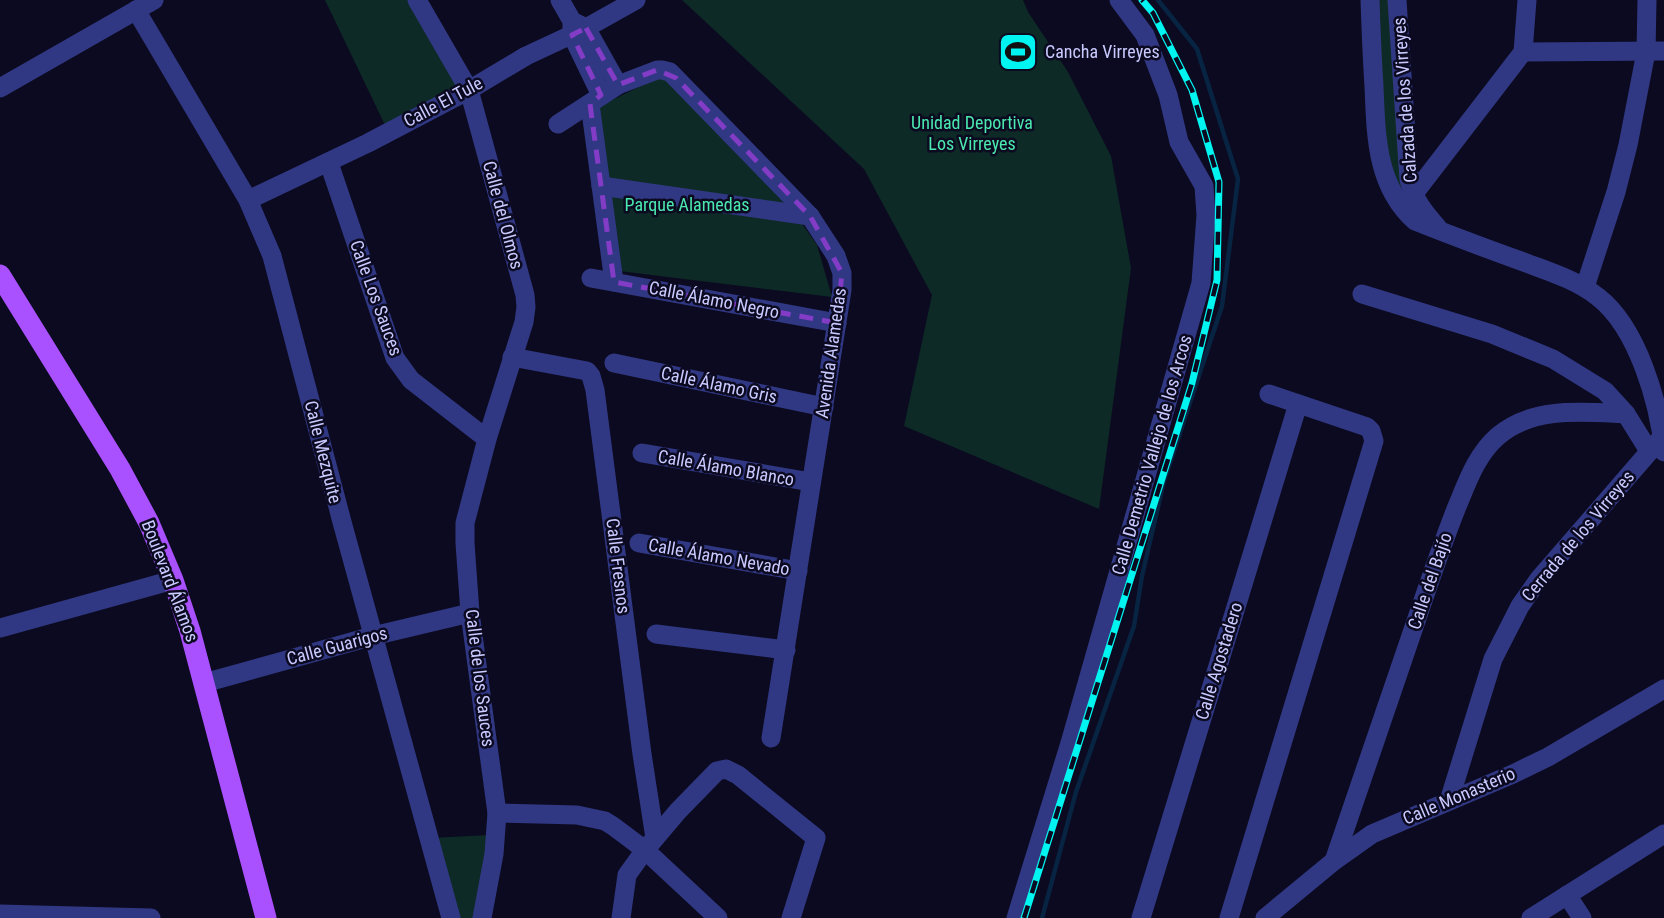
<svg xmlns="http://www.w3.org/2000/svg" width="1664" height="918" font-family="'Roboto Condensed',sans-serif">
  <rect width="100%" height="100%" fill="#0c0a20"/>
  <g fill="#0d2a26">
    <path d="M325,0H408L460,86L385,125Z"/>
    <path d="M682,0H1023L1028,12L1068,72L1111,156L1131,268L1099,509L904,426L932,295L864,169Z"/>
    <path d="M1372,0H1400L1412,181L1396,192L1384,168Z"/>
    <path d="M663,75L787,202L817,245L832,297L619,271L598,107Z"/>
    <path d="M489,835L477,918H454L431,838Z"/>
  </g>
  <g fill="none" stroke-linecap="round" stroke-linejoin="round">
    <path stroke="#072443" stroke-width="4.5" d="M1042,918L1076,792L1134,626L1142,576L1164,481L1222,306L1238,179L1197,49L1158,0"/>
    <g stroke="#313883" stroke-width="19">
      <path d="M417,0L469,90L525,295L526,307L524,322L487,439L465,523V543L470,613L497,813L494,854L482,918"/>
      <path d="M560,0L572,21V35L601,95"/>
      <path d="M1370,0C1371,29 1372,58 1374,86C1376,135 1376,186 1415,221C1450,235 1485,248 1521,261C1547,271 1575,279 1598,297C1638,328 1659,403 1664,452"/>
      <path d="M1397,0L1409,180C1414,200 1425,213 1438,228"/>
      <path d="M136,10L248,200L272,256L342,522L451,918"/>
      <path d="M576,23L586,28L618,85"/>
      <path d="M1523,52L1664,51"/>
      <path d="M0,88L154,0"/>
      <path d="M590,104L614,282"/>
      <path d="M558,124L618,85L657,70H662L670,72L810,216L836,256L842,273V290L771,738"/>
      <path d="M329,163L395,358L411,380L487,439"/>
      <path d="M601,186L810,216"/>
      <path d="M1413,195L1523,52L1527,0"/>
      <path d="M248,200L368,143L469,90L526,56L586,28L636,0"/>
      <path d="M591,278L837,323"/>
      <path d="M1585,287L1616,192L1628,145L1646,52L1647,0"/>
      <path d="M1362,294L1492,334L1553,359L1605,391L1626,414L1649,451"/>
      <path d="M512,357L587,371L591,376L595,390L642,754L655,838"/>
      <path d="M614,363L824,407"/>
      <path d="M642,453L811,482"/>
      <path d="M639,543L798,571"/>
      <path d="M0,628L173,580"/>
      <path d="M656,634L786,650"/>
      <path d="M204,683L373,636L470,613"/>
      <path d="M1449,801L1493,659L1520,606L1539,579L1662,437"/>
      <path d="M497,813L577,815L605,821L613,826L645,850L718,918"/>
      <path d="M1334,861C1361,782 1388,703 1415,624C1428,586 1441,547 1456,509C1467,483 1476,455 1498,436C1533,406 1584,412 1626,414"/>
      <path d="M1567,895L1582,918"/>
      <path d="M0,914L151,918"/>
      <path d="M621,918L627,875L645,850L678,811L717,771L726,769L738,775L816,838L791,918"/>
      <path d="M1016,918L1070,743L1201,283L1206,215L1204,186L1179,142L1168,95L1145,35L1119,0"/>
      <path d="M1141,918L1298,404"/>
      <path d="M1229,918L1374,441L1371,431L1367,427L1269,394"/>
      <path d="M1265,918L1334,861L1372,834L1513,774L1548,757L1664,689"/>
      <path d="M1531,918L1664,834"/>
    </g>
    <path stroke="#a950ff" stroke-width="21" d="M0,275L120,469L149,523L173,580L190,631L266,918"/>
    <g stroke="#00f4f0" stroke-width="7">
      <path id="rail" d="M1024,918L1192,383L1217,280L1219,182L1192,90L1153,13L1142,0"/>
    </g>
    <use href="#rail" stroke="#0c0a20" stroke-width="4.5" stroke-dasharray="13" stroke-linecap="butt"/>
  </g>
  <path fill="none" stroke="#833cc5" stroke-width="5" stroke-dasharray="14 9" stroke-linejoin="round" d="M586,28L618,85L657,70L676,78L810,216L842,273L837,323L614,282L590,104L601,95L572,35Z"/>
  <defs>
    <g id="stadium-square" transform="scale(2.0125)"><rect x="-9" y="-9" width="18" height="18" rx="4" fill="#00f4f0" stroke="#0c0a20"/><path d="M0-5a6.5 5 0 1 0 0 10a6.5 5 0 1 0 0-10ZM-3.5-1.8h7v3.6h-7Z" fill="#111"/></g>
  </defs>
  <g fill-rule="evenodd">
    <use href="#stadium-square" x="1018" y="52"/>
  </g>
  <g text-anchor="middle" stroke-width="5" stroke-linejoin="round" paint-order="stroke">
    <g font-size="18" fill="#c9caff" stroke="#0c0a20" text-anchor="start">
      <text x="1045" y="58">Cancha Virreyes</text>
    </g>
    <g font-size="18" fill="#c9caff" stroke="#0c0a20">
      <text transform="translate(1405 100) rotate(-94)" y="6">Calzada de los Virreyes</text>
      <text transform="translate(443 102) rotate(-28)" y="6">Calle El Tule</text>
      <text transform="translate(503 215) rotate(75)" y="6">Calle del Olmos</text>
      <text transform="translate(376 298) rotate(70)" y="6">Calle Los Sauces</text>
      <text transform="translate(714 300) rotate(11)" y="6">Calle Álamo Negro</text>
      <text transform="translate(831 353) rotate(-82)" y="6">Avenida Alamedas</text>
      <text transform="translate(719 385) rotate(12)" y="6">Calle Álamo Gris</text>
      <text transform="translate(323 452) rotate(76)" y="6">Calle Mezquite</text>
      <text transform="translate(1152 455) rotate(-74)" y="6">Calle Demetrio Vallejo de los Arcos</text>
      <text transform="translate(726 468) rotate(10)" y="6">Calle Álamo Blanco</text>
      <text transform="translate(1578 536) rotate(-50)" y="6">Cerrada de los Virreyes</text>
      <text transform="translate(719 557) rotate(10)" y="6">Calle Álamo Nevado</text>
      <text transform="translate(618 566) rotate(83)" y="6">Calle Fresnos</text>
      <text transform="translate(170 581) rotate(69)" y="6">Boulevard Álamos</text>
      <text transform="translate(1430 581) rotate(-71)" y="6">Calle del Bajío</text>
      <text transform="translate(337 646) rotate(-15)" y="6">Calle Guarigos</text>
      <text transform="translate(1219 661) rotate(-73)" y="6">Calle Agostadero</text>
      <text transform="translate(480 678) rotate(83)" y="6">Calle de los Sauces</text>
      <text transform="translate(1459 796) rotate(-23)" y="6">Calle Monasterio</text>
    </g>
    <g font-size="18" fill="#4be9af" stroke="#0c0a20">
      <text x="972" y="129">Unidad Deportiva<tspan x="972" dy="21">Los Virreyes</tspan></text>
      <text x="687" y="211">Parque Alamedas</text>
    </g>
  </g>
</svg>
